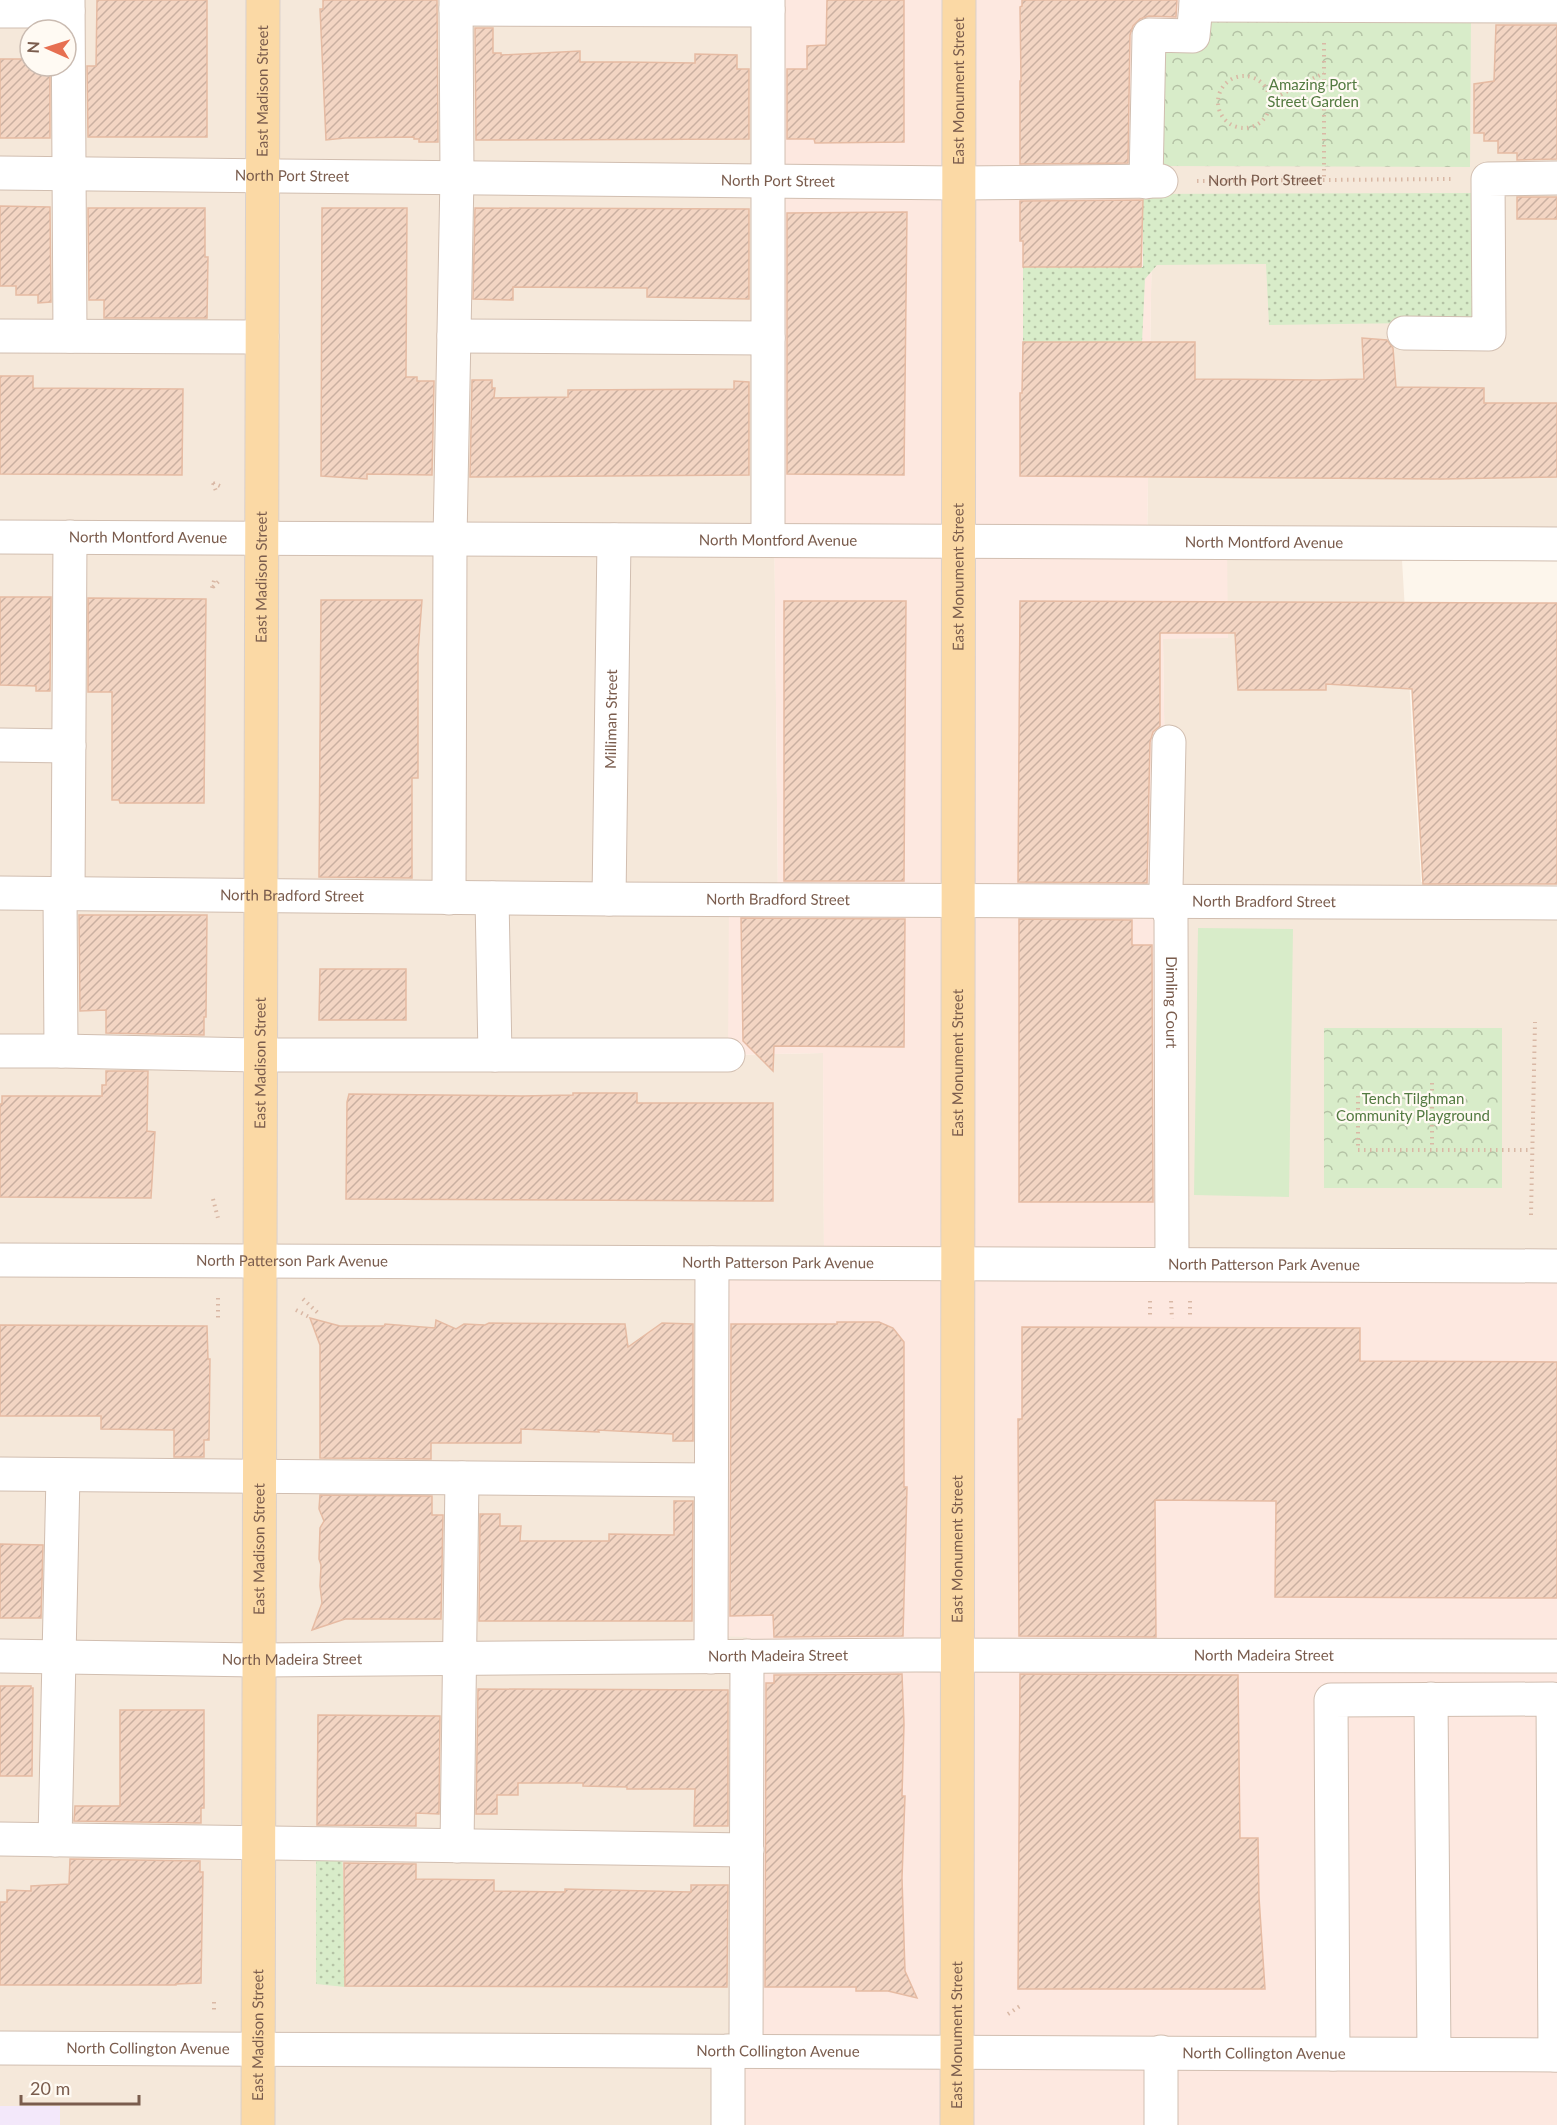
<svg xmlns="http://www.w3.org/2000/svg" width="1557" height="2125" font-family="Lato,sans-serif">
  <defs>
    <pattern id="grass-dots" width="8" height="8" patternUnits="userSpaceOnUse" patternTransform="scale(1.5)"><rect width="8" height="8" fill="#d8ecc9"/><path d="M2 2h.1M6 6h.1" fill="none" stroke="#b4c2a5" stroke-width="1.8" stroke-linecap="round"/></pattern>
    <pattern id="park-crowns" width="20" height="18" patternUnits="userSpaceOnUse" patternTransform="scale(1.5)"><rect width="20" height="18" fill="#d8ecc9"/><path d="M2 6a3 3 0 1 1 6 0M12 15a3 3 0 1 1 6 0" fill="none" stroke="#b4c2a5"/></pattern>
    <pattern id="building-hatch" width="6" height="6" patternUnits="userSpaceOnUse" patternTransform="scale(1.5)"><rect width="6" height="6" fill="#f3d5c3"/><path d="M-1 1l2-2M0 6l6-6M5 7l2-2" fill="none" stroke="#cab0a1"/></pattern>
  </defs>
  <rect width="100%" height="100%" fill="#fdf6ec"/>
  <g fill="#f5e8da" fill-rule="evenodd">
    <path d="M0,0H769L778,902L728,1055L823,1053L824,1263L713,1636H747L732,2125H60V2106H0ZM30,30H66V66H30Z"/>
    <path d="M1557,0V541L1401,543L1421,882L1557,901V1265L1172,1264L1163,639L1147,545L1155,46Z"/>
  </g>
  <path fill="#fde8e0" d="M769,0H1201L1155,46L1147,544H1227L1228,638L1163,639L1172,1264L1557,1265V2125H732L747,1637L713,1636L712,1263H824L823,1053L728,1055L729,902H778Z"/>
  <rect fill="#f3e8fa" x="0" y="2106" width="60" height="19"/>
  <g fill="url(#grass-dots)">
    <path d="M1478,193L1482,322L1269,325L1266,264L1157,265L1145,279L1142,342H1023V267H1143V194Z"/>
    <path d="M316,1852L342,1854L344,1891L345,1987L316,1984Z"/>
  </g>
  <g fill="url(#park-crowns)">
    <path d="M1471,19L1470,167L1156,166L1155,46L1201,20Z"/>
    <rect x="1324" y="1028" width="178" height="160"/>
  </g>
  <path fill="#d8ecc9" d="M1198,928L1293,929L1289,1197L1194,1195Z"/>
  <g fill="url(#building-hatch)" stroke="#e6bba3" stroke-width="1.5">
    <path d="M97,0H207V137H88L87,66H96Z"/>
    <path d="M323,0H437L438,142H419V139H414V137L345,138L326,140L320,9H323Z"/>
    <path d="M827,0H904V142L815,143L814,139H787V69H807V46L826,45Z"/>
    <path d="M1022,0H1177L1176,17L1149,16L1140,19L1133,26L1130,35L1128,163L1020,164V81H1021L1020,7L1022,6Z"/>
    <path d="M1496,25H1557V159L1517,160V153H1498V141H1484V133H1474V84L1494,81Z"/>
    <path d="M475,28H493V53H501V55L580,51V62H625L695,63V54L737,55V69H749V139L476,140Z"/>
    <path d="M0,59H30V66H50V138H0Z"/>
    <rect x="1517" y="197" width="40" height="22"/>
    <path d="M1143,200L1141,267H1023V241H1020V201Z"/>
    <path d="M0,206L50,207L51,302L38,303V295H16V286H0Z"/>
    <path d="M88,208H205V257H208L207,318H104V300H89Z"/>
    <path d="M322,208H407L406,377H417V381H434L432,475L367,474V479L321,476Z"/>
    <path d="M475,208L749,209V299L647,297V288L513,287V300L473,299Z"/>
    <path d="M907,212L904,475L787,474V213Z"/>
    <path d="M1362,338L1387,340L1393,348L1396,387L1484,388V403H1557V477L1441,479L1020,476V393H1022L1023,342H1195V379L1319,380L1364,379Z"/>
    <path d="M0,376H33V388L183,389L182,475L0,474Z"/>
    <path d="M472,380H492V388H495L494,398L568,397V390L734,389V381L749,382V475L470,477Z"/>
    <path d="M0,597H51L50,691H36V686L0,685Z"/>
    <path d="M88,598L206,599L204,803H120L119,800H112V692H88Z"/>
    <path d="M321,600H422L418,652V778H412V878L319,877Z"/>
    <path d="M784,601H906L904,881H784Z"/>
    <path d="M1020,601L1557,603V884H1423L1412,689L1326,684V690H1238L1235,633H1160V726L1153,732L1150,742L1147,883L1018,882Z"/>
    <path d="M79,915H207L206,1017H204V1035L106,1033V1010L80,1011Z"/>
    <path d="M741,918L905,919L904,1047L774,1046L773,1071L743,1041Z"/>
    <path d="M1019,919L1132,920V945H1152L1153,1202H1019Z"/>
    <path d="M320,969H406V1020H319Z"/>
    <path d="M106,1071H148L147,1131L155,1132L151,1198L0,1197V1104H2V1096H102V1085H106Z"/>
    <path d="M573,1093H637V1103H773V1201L346,1199L347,1102L349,1094L522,1096L573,1095Z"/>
    <path d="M310,1318L340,1326H384L385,1324L435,1328L436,1320L456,1329L464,1324L485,1325L489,1323L625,1324L628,1347L662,1323L693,1324V1441H673V1434L598,1430L599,1432L521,1429V1443H431V1459L320,1458V1345Z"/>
    <path d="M837,1322H879L893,1328L904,1342V1487H907L903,1636L774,1637L773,1615L730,1616L731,1324H837Z"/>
    <path d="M0,1325L207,1326L208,1359H210L209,1440H204V1457H174V1430L101,1429V1416H0Z"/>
    <path d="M1022,1327L1360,1328V1361L1557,1362V1598L1275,1597L1276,1501L1155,1500L1156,1637L1019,1636L1018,1419H1022Z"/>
    <path d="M320,1495L432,1496V1515H443L441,1619H345L312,1630L322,1603L320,1586L321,1565L319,1559L320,1528L324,1521L319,1509Z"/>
    <path d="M674,1501H693L692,1621H479L480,1514H500V1526H521L520,1541H609V1534L674,1535Z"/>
    <path d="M0,1544L43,1545L41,1618H0Z"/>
    <path d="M902,1674L904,1724L902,1796H905L902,1878L905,1971L917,1998L888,1991H856V1987H765L766,1683H774V1675Z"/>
    <path d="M1020,1674L1238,1675L1240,1838H1258L1259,1897L1265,1989H1018Z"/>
    <path d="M0,1686H31V1688H33L32,1776H0Z"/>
    <path d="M478,1689L728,1690V1826H694L695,1789H627V1787L583,1786V1783H518V1795H497V1814H476Z"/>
    <path d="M120,1710H204V1808H201V1823L74,1821L75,1806H120Z"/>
    <path d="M318,1715L440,1716L439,1814L416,1813V1826L317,1825Z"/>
    <path d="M70,1859L200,1861V1872H203L201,1983L176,1984V1985H0V1902H7V1890L31,1891V1886L69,1884Z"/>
    <path d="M344,1863L416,1864V1879L494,1880V1891L565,1892V1889L691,1892V1885H728L727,1987L345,1986Z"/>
  </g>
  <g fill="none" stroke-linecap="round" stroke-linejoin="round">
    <g stroke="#d1beb0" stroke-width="35">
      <g id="minor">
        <path d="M68,0L70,336"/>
        <path d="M1196,0V5L1557,6"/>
        <path d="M456,9L768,10"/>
        <path d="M0,11H68"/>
        <path id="s2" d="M0,173L959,183L1161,181"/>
        <path d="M1146,182L1149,35L1193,36L1196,5"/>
        <path d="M1404,333L1489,334L1488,179L1557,178"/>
        <path d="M0,336L262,337"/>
        <path d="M454,336L768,338"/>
        <path id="s3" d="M0,537L1557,544"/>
        <path d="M768,540V0"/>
        <path id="s4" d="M1169,742L1166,889V901L1171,918L1172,1264"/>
        <path d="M0,745L69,746"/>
        <path id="s5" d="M0,893L609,899L1557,903"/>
        <path d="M68,895L70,537"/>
        <path d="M449,898L450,539L457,177L456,0"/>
        <path d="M492,898L495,1055"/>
        <path id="s6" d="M609,899L614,540"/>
        <path d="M0,1051H61L60,894"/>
        <path d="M61,1051L261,1055H728"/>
        <path id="s7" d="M0,1260L1557,1266"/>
        <path d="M0,1474L711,1480"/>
        <path id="s8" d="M0,1656L259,1660L915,1655L1557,1656"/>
        <path d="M711,1657L712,1263"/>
        <path d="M1431,1699L1434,2054"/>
        <path d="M0,1839L747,1850"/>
        <path d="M55,1840L63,1475"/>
        <path d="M457,1846L462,1478"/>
        <path id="s9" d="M0,2048L1557,2055"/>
        <path d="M746,2051L747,1656"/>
        <path d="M1333,2054L1331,1700L1553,1699L1555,2055"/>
        <path d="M728,2125V2051"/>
        <path d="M1161,2125V2052"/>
      </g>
    </g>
    <g stroke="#dad1cd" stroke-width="35">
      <g id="major">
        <path id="s10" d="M258,2125L263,0"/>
        <path id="s11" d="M957,2125L959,0"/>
      </g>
    </g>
    <g stroke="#d9b8a5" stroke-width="4" stroke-dasharray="1.5 4.5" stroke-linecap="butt">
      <path d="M1324,43V180"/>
      <circle cx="1244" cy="102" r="26"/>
      <path d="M1270,100L1324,73"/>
      <path id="s1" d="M1197,181L1451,179"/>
      <path d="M213,483L222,487"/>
      <path d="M213,483L216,491"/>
      <path d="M213,587L219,581"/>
      <path d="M212,588L215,577"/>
      <path d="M1432,1083V1149"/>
      <path d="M1358,1096V1150H1532"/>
      <path d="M213,1199L219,1222"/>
      <path d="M1531,1215L1535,1022"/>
      <path d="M218,1298V1320"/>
      <path d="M303,1299L318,1313"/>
      <path d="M1150,1301V1319"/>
      <path d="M1171,1301L1172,1319"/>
      <path d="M1190,1301V1319"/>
      <path d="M296,1310L311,1318"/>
      <path d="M214,2002V2013"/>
      <path d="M1008,2014L1020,2006"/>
    </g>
    <use href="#minor" stroke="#fff" stroke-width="33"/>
    <use href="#major" stroke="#fbd9a5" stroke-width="33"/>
  </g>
  <g text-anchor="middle" stroke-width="4.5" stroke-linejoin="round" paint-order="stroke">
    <g font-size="15" fill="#537a41" stroke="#fffaf3">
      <text x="1313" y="90">Amazing Port<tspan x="1313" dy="17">Street Garden</tspan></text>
      <text x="1413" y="1104">Tench Tilghman<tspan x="1413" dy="17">Community Playground</tspan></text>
    </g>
    <g font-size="15" fill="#7a5c4d" stroke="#fffaf3">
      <text dy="5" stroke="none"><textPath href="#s10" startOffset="2034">East Madison Street</textPath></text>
      <text dy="5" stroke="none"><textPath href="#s11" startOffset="2034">East Monument Street</textPath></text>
      <text dy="5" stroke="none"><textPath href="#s2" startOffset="292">North Port Street</textPath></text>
      <text dy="5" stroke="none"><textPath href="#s2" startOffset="778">North Port Street</textPath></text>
      <text dy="5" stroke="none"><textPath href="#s1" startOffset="68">North Port Street</textPath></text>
      <text dy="5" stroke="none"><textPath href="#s3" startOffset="148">North Montford Avenue</textPath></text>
      <text dy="5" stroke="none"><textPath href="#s3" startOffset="778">North Montford Avenue</textPath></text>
      <text dy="5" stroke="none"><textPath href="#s3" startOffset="1264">North Montford Avenue</textPath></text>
      <text dy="5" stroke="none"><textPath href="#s11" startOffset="1548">East Monument Street</textPath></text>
      <text dy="5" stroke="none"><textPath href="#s10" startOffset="1548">East Madison Street</textPath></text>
      <text dy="5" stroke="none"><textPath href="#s6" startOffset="180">Milliman Street</textPath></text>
      <text dy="5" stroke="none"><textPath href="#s5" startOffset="292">North Bradford Street</textPath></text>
      <text dy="5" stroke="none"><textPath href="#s5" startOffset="778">North Bradford Street</textPath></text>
      <text dy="5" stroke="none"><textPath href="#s5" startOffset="1264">North Bradford Street</textPath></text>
      <text dy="5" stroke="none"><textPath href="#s4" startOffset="261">Dimling Court</textPath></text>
      <text dy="5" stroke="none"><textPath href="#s11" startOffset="1062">East Monument Street</textPath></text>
      <text dy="5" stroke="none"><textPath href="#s10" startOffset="1062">East Madison Street</textPath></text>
      <text dy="5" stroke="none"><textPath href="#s7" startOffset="292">North Patterson Park Avenue</textPath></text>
      <text dy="5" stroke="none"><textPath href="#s7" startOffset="778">North Patterson Park Avenue</textPath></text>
      <text dy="5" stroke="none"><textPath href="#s7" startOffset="1264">North Patterson Park Avenue</textPath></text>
      <text dy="5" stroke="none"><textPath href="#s10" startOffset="576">East Madison Street</textPath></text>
      <text dy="5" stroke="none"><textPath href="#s11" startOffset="576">East Monument Street</textPath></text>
      <text dy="5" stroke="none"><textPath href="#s8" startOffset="778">North Madeira Street</textPath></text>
      <text dy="5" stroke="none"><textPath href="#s8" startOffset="1264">North Madeira Street</textPath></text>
      <text dy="5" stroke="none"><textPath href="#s8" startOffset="292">North Madeira Street</textPath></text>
      <text dy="5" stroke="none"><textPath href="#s10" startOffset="90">East Madison Street</textPath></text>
      <text dy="5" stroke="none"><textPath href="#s11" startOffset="90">East Monument Street</textPath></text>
      <text dy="5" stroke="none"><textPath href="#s9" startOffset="148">North Collington Avenue</textPath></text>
      <text dy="5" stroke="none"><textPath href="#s9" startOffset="778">North Collington Avenue</textPath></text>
      <text dy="5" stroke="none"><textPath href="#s9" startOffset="1264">North Collington Avenue</textPath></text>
    </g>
  </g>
  <g transform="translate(48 48) rotate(273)"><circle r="28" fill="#fffaf3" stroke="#cabbb1" stroke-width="1.5"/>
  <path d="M0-4.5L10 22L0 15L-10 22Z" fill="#e76f51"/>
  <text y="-9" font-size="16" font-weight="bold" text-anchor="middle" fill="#7a5c4d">N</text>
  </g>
  <path d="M21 2095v9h118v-9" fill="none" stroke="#7a5c4d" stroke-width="3"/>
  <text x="30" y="2095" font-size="18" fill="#7a5c4d" stroke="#fffaf3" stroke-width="4.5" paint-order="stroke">20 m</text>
</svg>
